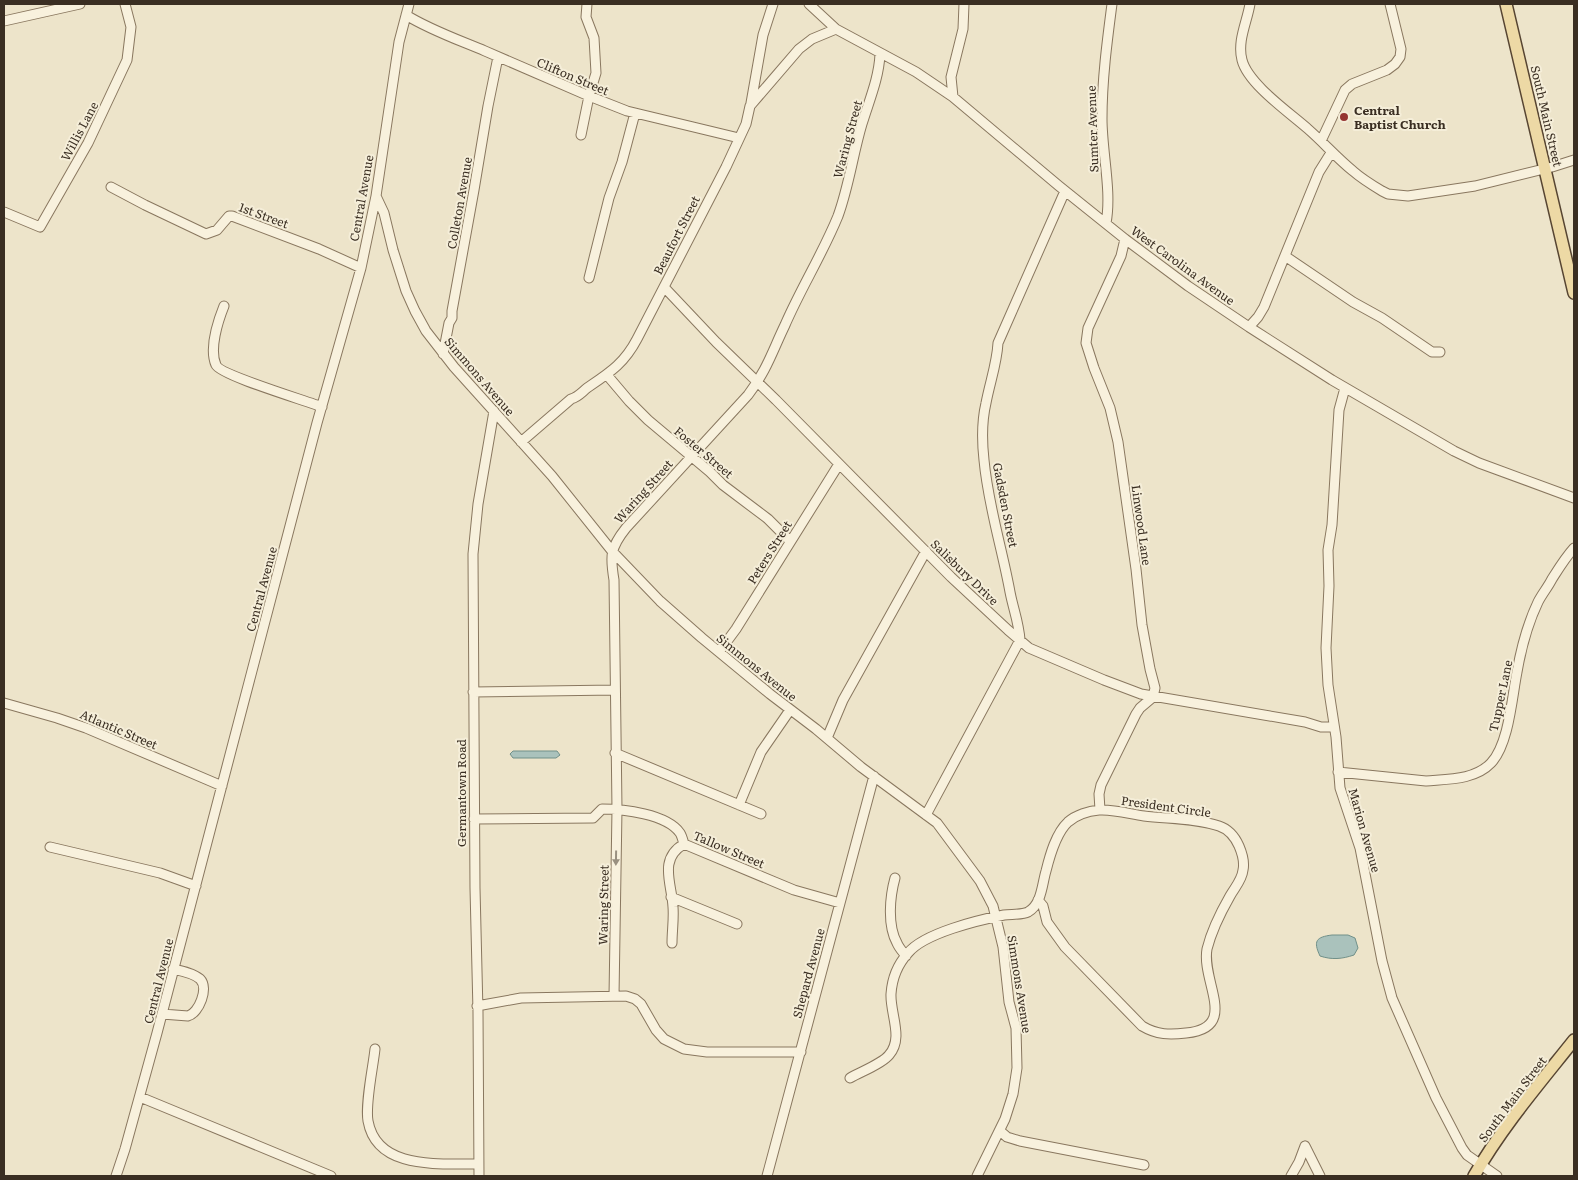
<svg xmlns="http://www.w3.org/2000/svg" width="1578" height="1180" viewBox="0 0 1578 1180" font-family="Literata,serif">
<rect width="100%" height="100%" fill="#ede4ca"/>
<path fill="#aac2bc" stroke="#719089" d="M513,751H557L560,755L556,758H513L510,754Z
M1332,935H1348L1355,938L1358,948L1354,955C1342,959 1332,960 1320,956C1313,941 1316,937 1332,935Z"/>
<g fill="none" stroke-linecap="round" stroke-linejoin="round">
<g stroke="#89775f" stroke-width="11">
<path id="minor" d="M809,4L836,29L916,72L953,97L1059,186L1125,239L1188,286L1249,327L1332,380L1454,451L1479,463L1574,498
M1250,4C1247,22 1237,41 1242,60C1248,84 1290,113 1308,129C1324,143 1337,158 1353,171C1362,179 1372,185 1382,191L1388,194L1408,196L1475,186L1552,167L1574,160
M406,15C430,30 459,40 485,51L589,96L627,111L739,138
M4,21L80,4
M953,97L951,77L963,29L964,4
M751,103L763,35L773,4
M581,135L589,96L596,73L594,38L586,17L587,4
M1321,141L1345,90L1352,84L1387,70L1395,64L1400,57L1401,49L1390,4
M111,187L145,205L206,234L217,230L229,216H232L319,249L361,268
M376,196L384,213L393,250L406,291L415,311L426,331L454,367L552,476L612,551L660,601L702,638L770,694L816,729L861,767L937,823L980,881L993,906L1003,947L1009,1002L1016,1028L1017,1068L1013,1094L1005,1119L977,1176
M4,212L40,227L88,143L127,60L131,27L125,4
M1106,223C1112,192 1102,152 1102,119C1102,80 1107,42 1112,4
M1285,256L1353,302L1382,318L1432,352H1440
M589,278L609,198L622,162L635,113
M664,287L716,342L776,400L951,577L1008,630L1029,648L1104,680L1141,694L1305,722L1321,727H1333
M224,306C218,321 209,349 216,365C220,375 307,401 322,407
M1249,327L1258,317L1264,307L1319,172L1329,156L1334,154
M443,354L449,323L452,318V311L474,190L488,106L498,57
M607,375L629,401L648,420L710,472L723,485L768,519L790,541
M1345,388L1339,410L1332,525L1328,550L1329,586L1326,648L1328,685L1336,737L1340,788L1360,848L1382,961L1392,998L1436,1098L1462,1148L1467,1155L1497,1176
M521,442L571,399C578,397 581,393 587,388C609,373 624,364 637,339L726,167L746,124L750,106L799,49L812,39L836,29
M719,652L736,629L839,464
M473,692L615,690
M4,703L57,718L86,728L222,786
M827,738L843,700L926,551
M615,753L761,814
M1338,772L1426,781C1448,779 1475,780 1491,763C1509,744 1512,697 1517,672C1521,649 1528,623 1538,602C1542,594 1548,587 1552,579C1559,568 1565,558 1574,548
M739,805L761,752L790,710
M1100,810L1099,794L1101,785L1136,714L1140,708L1153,697L1155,688L1150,669L1142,625L1136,569L1118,442L1110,408L1094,368L1086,343L1088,328L1121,256L1125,239
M926,815L1020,640C1019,623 1013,608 1010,592C1002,548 988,505 984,460C982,442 982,420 986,403C990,382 997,363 998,343L1065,191
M474,819L593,818L602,809C623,809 667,814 680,833C682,836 683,841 684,844L794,890L840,903
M50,847L160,873L196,886
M895,878C890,896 887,925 897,943C899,948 903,952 906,956
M671,897L737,924
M672,943C672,931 674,919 673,907C672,884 658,859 684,844
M614,996L617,809L614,580C610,556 610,548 626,528L748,395C767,370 772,352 785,325C801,288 823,253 838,216C849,186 853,154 862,124C869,101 879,78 880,54
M477,1006L521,998L626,996L635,999L641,1004L656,1030L664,1039L684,1049L707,1052H801
M162,1014L188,1016C199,1013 209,988 200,979C193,973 182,971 173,969
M375,1049C373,1068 365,1104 368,1121C377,1171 441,1163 478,1164
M850,1078C860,1072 882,1064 889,1055C904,1038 890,1014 891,994C892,979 898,964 908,953C924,933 979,920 1004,915C1011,914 1022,915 1028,912C1042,904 1042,884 1046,871C1050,855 1056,833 1068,822C1076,815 1089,811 1099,810C1114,809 1130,814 1144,816C1168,819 1195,818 1219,826C1228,829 1235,837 1239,846C1242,853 1245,861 1243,870C1242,880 1235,887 1230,896C1222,910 1211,933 1207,949C1201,982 1240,1028 1186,1033C1170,1035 1157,1035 1142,1026L1065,947L1047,922L1043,906L1038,900
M140,1097L331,1176
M1000,1131L1007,1137L1020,1141L1144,1165
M1305,1146L1320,1176
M116,1176L125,1149L157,1033L317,423L361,268L376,196L399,42L409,4
M479,1176L478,1012L475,888L473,554L478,504L494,411
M767,1176L874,776
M1291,1176L1299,1162L1305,1146"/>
</g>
<g stroke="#574532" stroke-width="14">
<path id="major" d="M1506,4L1574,293
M1474,1176C1502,1127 1539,1084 1574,1040"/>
</g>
<use href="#minor" stroke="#f8f1dd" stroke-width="9"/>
<use href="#major" stroke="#edd9a5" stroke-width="11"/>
</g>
<defs><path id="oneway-solid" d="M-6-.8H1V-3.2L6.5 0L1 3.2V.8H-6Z" transform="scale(1.25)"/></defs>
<use fill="#999080" href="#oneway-solid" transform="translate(616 858) rotate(91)"/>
<circle fill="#953532" stroke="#f5eed9" stroke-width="2" cx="1344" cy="117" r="5"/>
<g text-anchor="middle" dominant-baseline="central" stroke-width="4" stroke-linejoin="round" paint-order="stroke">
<g font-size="12" fill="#3a2e22" stroke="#f5eed9">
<text transform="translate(573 76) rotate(23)">Clifton Street</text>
<text transform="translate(1547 116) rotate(77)">South Main Street</text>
<text transform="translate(1092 129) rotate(-92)">Sumter Avenue</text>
<text transform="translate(79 131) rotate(-62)">Willis Lane</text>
<text transform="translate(847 139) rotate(-75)">Waring Street</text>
<text transform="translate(361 198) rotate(-80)">Central Avenue</text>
<text transform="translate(459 203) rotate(-80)">Colleton Avenue</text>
<text transform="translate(264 215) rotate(20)">1st Street</text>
<text transform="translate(676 235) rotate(-63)">Beaufort Street</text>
<text transform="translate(1183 265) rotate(36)">West Carolina Avenue</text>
<text transform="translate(480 376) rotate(49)">Simmons Avenue</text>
<text transform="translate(704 452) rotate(40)">Foster Street</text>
<text transform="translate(643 491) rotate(-48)">Waring Street</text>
<text transform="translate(1006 505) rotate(79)">Gadsden Street</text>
<text transform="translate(1142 525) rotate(82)">Linwood Lane</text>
<text transform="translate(769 552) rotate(-58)">Peters Street</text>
<text transform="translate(965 572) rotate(44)">Salisbury Drive</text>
<text transform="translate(261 589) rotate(-75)">Central Avenue</text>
<text transform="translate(757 667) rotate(39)">Simmons Avenue</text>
<text transform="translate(1500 696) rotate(-78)">Tupper Lane</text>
<text transform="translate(119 729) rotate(23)">Atlantic Street</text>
<text transform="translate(461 793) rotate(-90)">Germantown Road</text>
<text transform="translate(1166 806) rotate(8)">President Circle</text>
<text transform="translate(1365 830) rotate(74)">Marion Avenue</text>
<text transform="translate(729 849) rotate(23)">Tallow Street</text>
<text transform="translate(603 905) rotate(-89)">Waring Street</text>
<text transform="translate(808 973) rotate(-75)">Shepard Avenue</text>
<text transform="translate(158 981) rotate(-76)">Central Avenue</text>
<text transform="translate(1020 984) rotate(81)">Simmons Avenue</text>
<text transform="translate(1512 1099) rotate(-53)">South Main Street</text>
</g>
<g font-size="12" font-weight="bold" fill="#3a2e22" stroke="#f5eed9" text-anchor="start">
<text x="1354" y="110">Central<tspan x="1354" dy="14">Baptist Church</tspan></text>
</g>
</g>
<rect width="1578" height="1180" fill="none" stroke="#3a2e22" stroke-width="10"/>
</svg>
